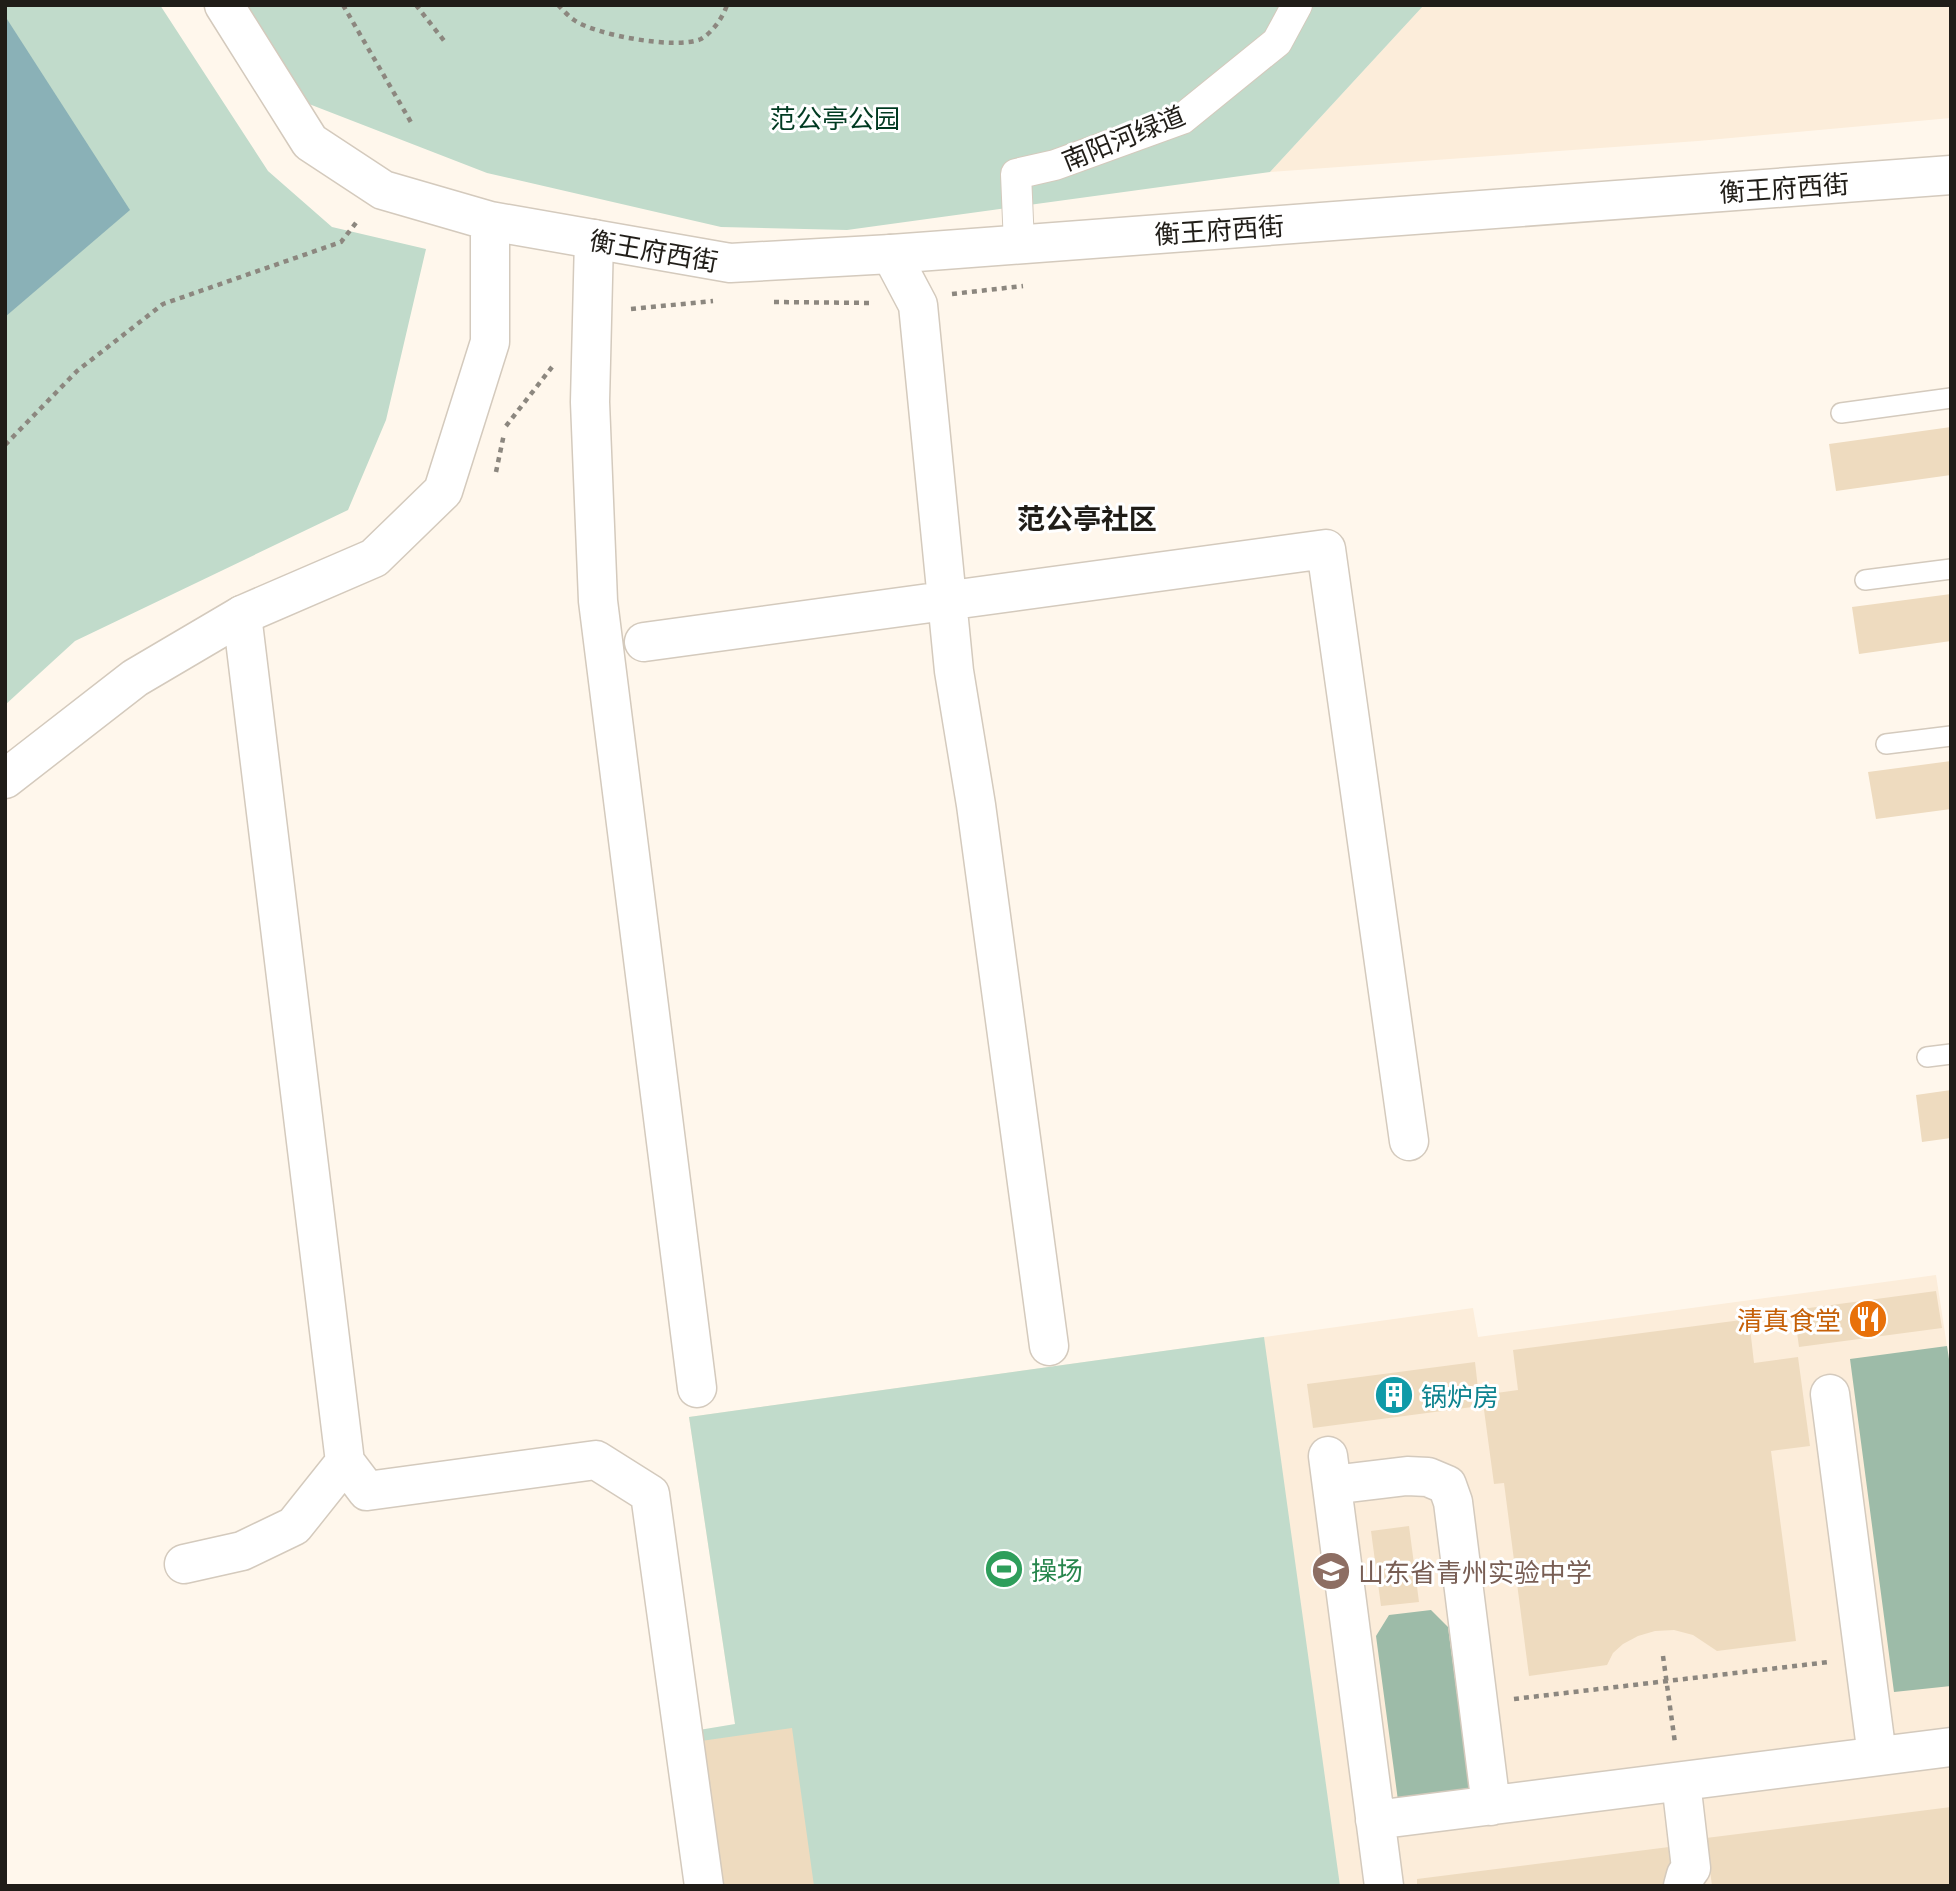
<svg xmlns="http://www.w3.org/2000/svg" width="1956" height="1891" viewBox="0 0 1956 1891" font-family="Commissioner,'Noto Sans SC',sans-serif">
<rect width="100%" height="100%" fill="#fff7ec"/>
<path fill="#fcedda" d="M1424,5H1951V118L1698,141L1270,172Z
M1936,1275L1951,1372V1886H721L735,1724L689,1417L1473,1308L1478,1337Z"/>
<path fill="#c1dbcb" d="M5,5H160L268,171L332,227L426,249L386,420L348,510L75,641L5,705Z
M247,5H1424L1270,172L847,230L721,227L487,173L309,104Z
M1264,1337L1340,1886H721L699,1730L735,1724L689,1417Z"/>
<path fill="#9dbba8" d="M1947,1346L1951,1372V1686L1894,1692L1850,1359Z
M1431,1610L1448,1627L1471,1799L1399,1808L1376,1636L1389,1615Z"/>
<path fill="#8ab1b7" d="M5,16L130,210L5,317Z"/>
<path fill="#eedbbf" d="M1951,427V475L1836,491L1829,444Z
M1951,594V641L1859,654L1852,607Z
M1951,761V809L1876,819L1868,772Z
M1951,1090V1138L1922,1142L1916,1095Z
M1936,1291L1942,1328L1799,1347L1794,1310Z
M1749,1319L1754,1363L1798,1357L1810,1446L1771,1451L1796,1641L1717,1651L1693,1635L1674,1630L1655,1631L1638,1636L1623,1644L1613,1653L1607,1665L1529,1676L1504,1483L1494,1484L1482,1395L1518,1390L1513,1350Z
M1475,1362L1480,1406L1313,1428L1307,1384Z
M1409,1526L1419,1602L1381,1606L1371,1531Z
M792,1728L814,1886H721L701,1741Z
M1951,1807V1886H1712L1706,1838Z
M1669,1847L1674,1886H1417V1879Z"/>
<g fill="none" stroke-linecap="round" stroke-linejoin="round">
<g stroke="#d4cabd" stroke-width="22">
<path id="service" d="M1841,413L1951,398
M1865,580L1951,569
M1886,744L1951,736
M1927,1057L1951,1054"/>
</g>
<g stroke="#d4cabd" stroke-width="32">
<path id="pedestrian" d="M1019,244L1016,174L1055,165L1182,119L1277,42L1297,5"/>
</g>
<g stroke="#d4cabd" stroke-width="41">
<path id="minor" d="M594,239L590,402L598,601L697,1388
M891,254L918,305L954,671L976,805L1049,1346
M644,642L1326,549L1409,1141
M1830,1394L1877,1756
M1328,1456L1384,1886
M345,1462L367,1491L596,1460L650,1494L704,1886
M1332,1485L1407,1476L1428,1477L1447,1485L1453,1502L1491,1806
M184,1564L242,1551L294,1526L345,1462L242,615
M1681,1782L1691,1868L1686,1875L1683,1886
M1375,1820L1951,1747"/>
</g>
<g stroke="#d4cabd" stroke-width="41">
<path id="tertiary" d="M224,5L310,142L383,190L490,221L730,263L891,254L1951,175
M5,779L135,678L242,615L374,558L443,491L490,342V221"/>
</g>
<path stroke="#8c877f" stroke-width="4.5" stroke-dasharray="5 5" stroke-linecap="butt" d="M343,5L412,124
M416,5L445,42
M558,5C563,10 568,16 574,20C595,35 677,50 701,39C713,32 723,17 727,5
M952,294L1023,286
M774,302L874,303
M631,309L713,301
M506,426L552,367
M5,445L77,371L163,304L341,242L359,219
M496,472L504,434
M1663,1656L1675,1743
M1514,1699L1829,1662"/>
<use href="#service" stroke="#fff" stroke-width="19"/>
<use href="#pedestrian" stroke="#fff" stroke-width="30"/>
<use href="#minor" stroke="#fff" stroke-width="38"/>
<use href="#tertiary" stroke="#fff" stroke-width="38"/>
</g>
<defs>
<g id="restaurant-disc" transform="scale(2.0125)"><circle r="9.5" fill="#e8710a" stroke="#fff"/><path d="M-5-6h1v4h1v-4h1v4h1v-4h1v5L-1.5 .5V6h-2V.5L-5-1ZM5-6V6H3V1.5H1.5Q1.5-4 5-6Z" fill="#fff"/></g>
<g id="building-disc" transform="scale(2.0125)"><circle r="9.5" fill="#0f9aa8" stroke="#fff"/><path d="M-4-6H4V6H1V3H-1V6H-4ZM-2.5-4.3h1.7v1.8h-1.7ZM.8-4.3h1.7v1.8H.8ZM-2.5-1h1.7V.8h-1.7ZM.8-1h1.7V.8H.8Z" fill="#fff"/></g>
<g id="stadium-disc" transform="scale(2.0125)"><circle r="9.5" fill="#2e9e5b" stroke="#fff"/><path d="M0-5a6.5 5 0 1 0 0 10a6.5 5 0 1 0 0-10ZM-3.5-1.8h7v3.6h-7Z" fill="#fff"/></g>
<g id="school-disc" transform="scale(2.0125)"><circle r="9.5" fill="#8d6e63" stroke="#fff"/><path d="M0-5L7-2L0 1L-7-2ZM-4 1L0 2.5L4 1V4Q0 6-4 4Z" fill="#fff"/></g>
</defs>
<g fill-rule="evenodd">
<use href="#restaurant-disc" x="1868" y="1319"/>
<use href="#building-disc" x="1394" y="1395"/>
<use href="#stadium-disc" x="1004" y="1569"/>
<use href="#school-disc" x="1331" y="1571"/>
</g>
<g text-anchor="middle" dominant-baseline="central" stroke-width="6" stroke-linejoin="round" paint-order="stroke">
<g font-size="26" fill="#003a21" stroke="#fff">
<text x="835" y="117">范公亭公园</text>
</g>
<g font-size="26" fill="#201d18" stroke="#fff">
<text transform="translate(1123 137) rotate(-22)">南阳河绿道</text>
<text transform="translate(1784 187) rotate(-4)">衡王府西街</text>
<text transform="translate(1219 229) rotate(-4)">衡王府西街</text>
<text transform="translate(654 250) rotate(10)">衡王府西街</text>
</g>
<g font-size="26" fill="#c56008" stroke="#fff" text-anchor="end">
<text x="1841" y="1319">清真食堂</text>
</g>
<g font-size="26" fill="#0d838f" stroke="#fff" text-anchor="start">
<text x="1421" y="1395">锅炉房</text>
</g>
<g font-size="26" fill="#27864d" stroke="#fff" text-anchor="start">
<text x="1031" y="1569">操场</text>
</g>
<g font-size="26" fill="#785e54" stroke="#fff" text-anchor="start">
<text x="1358" y="1571">山东省青州实验中学</text>
</g>
<g font-size="28" font-weight="bold" fill="#201d18" stroke="#fff">
<text x="1087" y="518">范公亭社区</text>
</g>
</g>
<rect width="1956" height="1891" fill="none" stroke="#201d18" stroke-width="14"/>
</svg>
